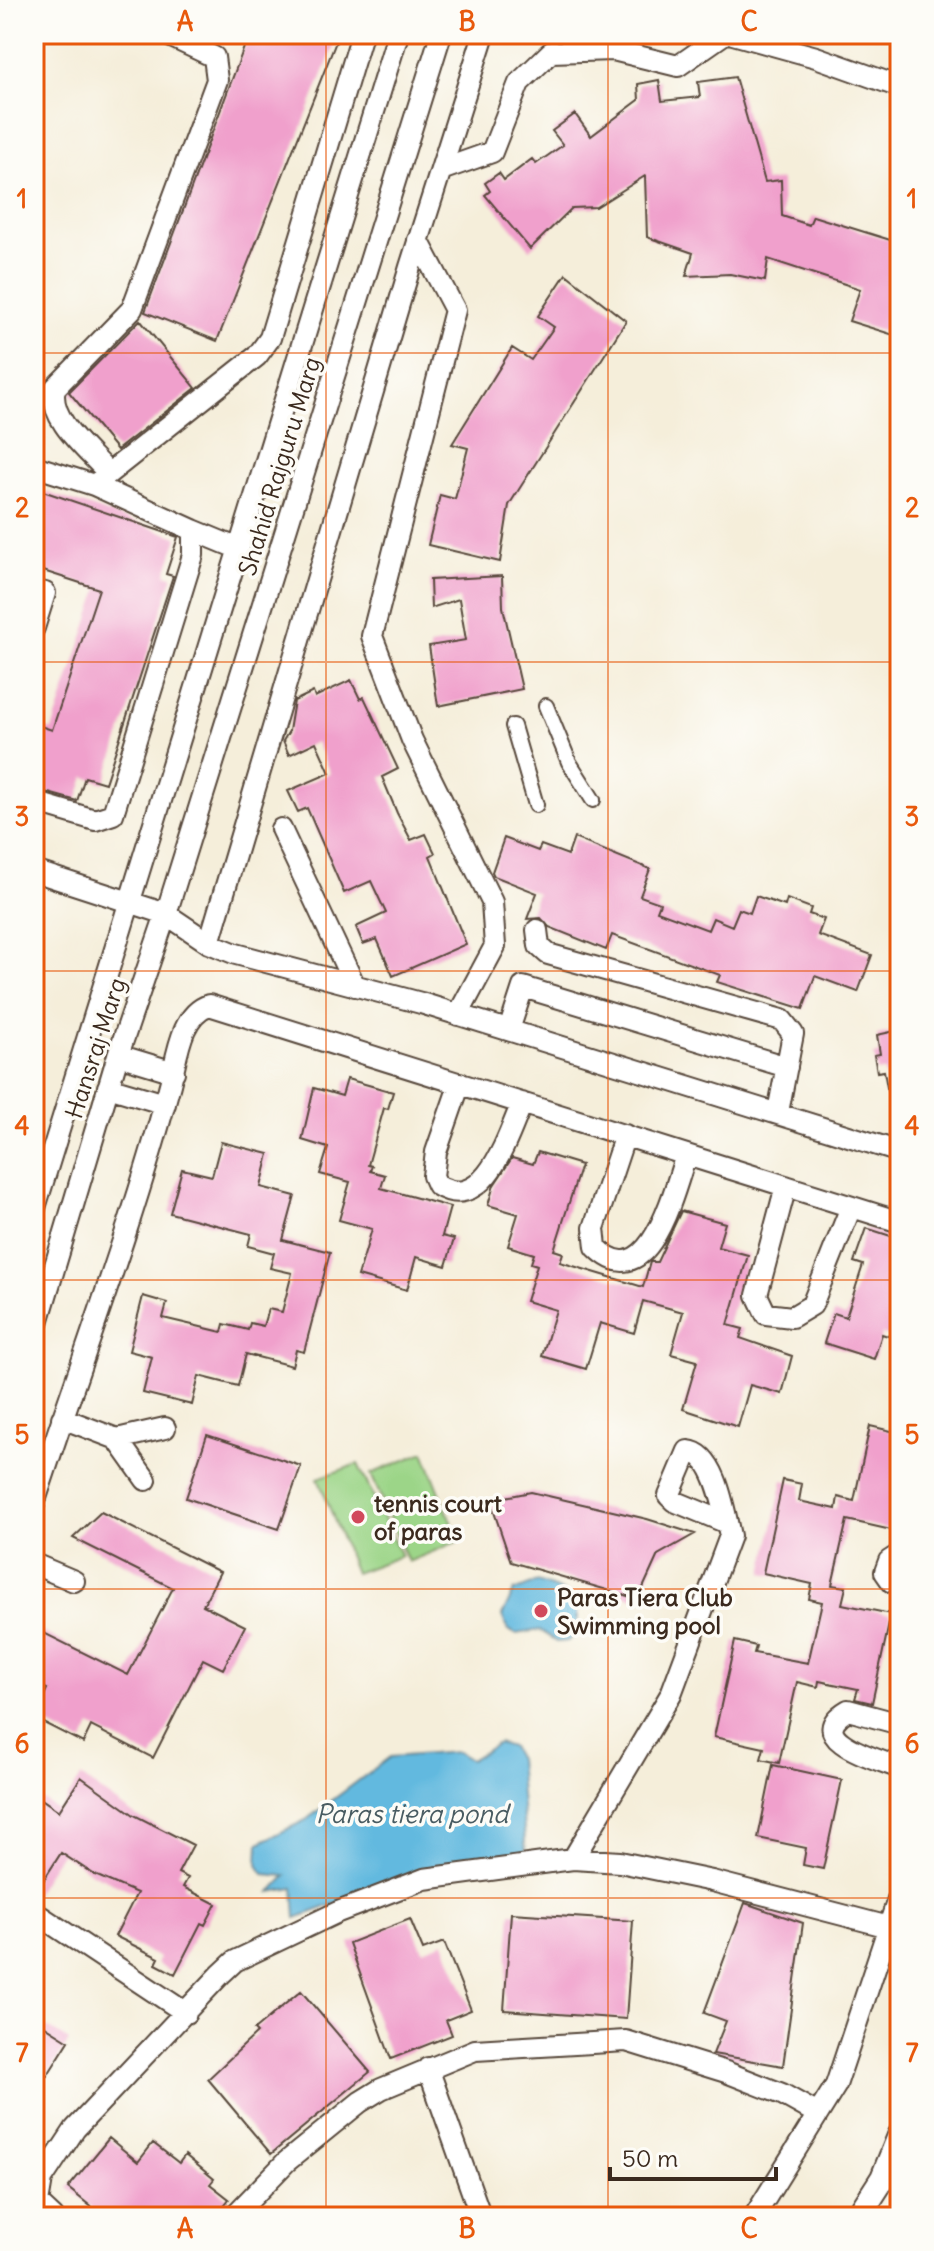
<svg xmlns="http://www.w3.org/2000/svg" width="934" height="2251" viewBox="0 0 934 2251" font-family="Delius,sans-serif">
<rect width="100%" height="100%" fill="#fdfcf7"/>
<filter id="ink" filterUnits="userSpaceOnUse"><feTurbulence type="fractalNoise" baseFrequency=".0125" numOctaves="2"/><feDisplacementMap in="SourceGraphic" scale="16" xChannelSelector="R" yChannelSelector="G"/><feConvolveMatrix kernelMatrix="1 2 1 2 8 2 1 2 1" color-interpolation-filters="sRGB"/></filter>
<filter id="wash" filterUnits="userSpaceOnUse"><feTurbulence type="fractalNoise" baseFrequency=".006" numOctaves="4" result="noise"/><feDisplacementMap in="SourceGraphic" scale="32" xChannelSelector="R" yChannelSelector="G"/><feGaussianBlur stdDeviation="1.8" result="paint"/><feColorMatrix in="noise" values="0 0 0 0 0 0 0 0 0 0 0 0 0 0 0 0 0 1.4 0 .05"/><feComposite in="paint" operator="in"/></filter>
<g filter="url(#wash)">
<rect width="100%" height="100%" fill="#f5eeda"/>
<path fill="#9cd588" stroke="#6c8053" stroke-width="2" d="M424,1452L459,1541L408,1562L371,1474Z
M358,1464L401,1556L355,1573L318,1478Z"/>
<path fill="#62b9df" stroke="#4e727e" stroke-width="2" d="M34,303L49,332L34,347Z
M537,1582C568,1593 580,1593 577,1630L568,1641L557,1642L540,1630L516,1634L508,1630L502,1616L514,1591Z
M498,1743L511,1747L518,1759L526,1853L465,1860L431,1869L296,1918L294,1888L271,1892L286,1876L264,1874L258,1865L259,1843L306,1820L390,1757L457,1752L470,1760Z"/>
<g id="blocks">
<path fill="#f0a0cc" d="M249,34H339L217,341L145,312Z
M735,77L765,182L781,180L782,216L809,225L813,216L900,243V337L849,321L860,289L768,259L765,281L730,274L686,276L693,253L647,237L645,176L596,207L572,208L530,249L485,195L490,191L485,183L499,173L504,180L532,159L536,164L563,145L552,131L575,114L591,136L639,100L638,84L659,80L662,101L700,97L698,82Z
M566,274L626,321L509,505L500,562L428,545L440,495L455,499L468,448L452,444L512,348L531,360L554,327L538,316Z
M140,320L196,388L117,450L69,392Z
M34,488L178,537L166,574L173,576L105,783L85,777L77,801L34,789V724L52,730L99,589L34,568Z
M502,576L503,607L522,689L438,706L429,646L466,640L459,599L431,608L430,580Z
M351,680L360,699L364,697L398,769L382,777L397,813L411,840L426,834L435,853L430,856L466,944L393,976L377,939L363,944L356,927L386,913L371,881L344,893L307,808L298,812L288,791L330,773L316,742L289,755L283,741L289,731L294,701L313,692L315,697Z
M504,838L538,851L541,845L568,855L574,838L650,869L640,896L660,903L657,911L708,930L713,918L732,926L739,909L750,913L756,896L785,906L787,899L811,908L809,914L824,919L818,935L872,955L858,992L815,976L803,1009L717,982L720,975L612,935L606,950L549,927L541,918L527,919L537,893L494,876L492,872Z
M900,1030V1109L891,1110L884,1071L877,1072L874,1055L880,1054L877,1035Z
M347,1079L393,1092L388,1109L384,1108L368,1165L372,1166L370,1171L385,1175L381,1188L450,1207L442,1236L454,1239L446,1266L416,1257L407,1290L358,1276L372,1229L339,1220L350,1182L320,1174L328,1148L302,1140L314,1088L342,1096Z
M221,1142L269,1154L261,1187L295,1196L283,1240L330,1252L304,1352L296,1350L292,1366L246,1354L238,1386L199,1376L192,1405L143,1393L152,1357L129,1351L143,1296L167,1303L163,1318L222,1332L224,1324L248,1330L250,1323L263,1326L268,1309L282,1312L292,1273L270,1268L274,1253L248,1246L251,1234L170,1213L182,1169L212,1176Z
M538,1152L581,1165L554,1250L563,1253L560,1262L643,1287L650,1262H657L681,1211L725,1223L718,1247L748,1255L728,1325L743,1329L740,1338L792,1356L782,1394L750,1385L738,1427L683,1409L697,1361L671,1354L683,1312L643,1301L634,1333L600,1323L586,1369L542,1356L556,1310L526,1301L537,1265L531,1263L534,1254L508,1246L518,1214L488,1205L494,1185L512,1158L533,1164Z
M866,1228L900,1239V1340L882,1334L874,1359L824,1343L834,1313L846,1317L863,1265L854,1262Z
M870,1426L900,1433V1532L847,1520L832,1585L846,1587L842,1604L891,1614L872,1703L855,1699L858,1689L819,1681L818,1687L797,1682L779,1763L761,1759L764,1748L714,1737L735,1641L756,1646L754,1653L808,1663L822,1602L809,1599L812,1584L763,1573L783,1480L802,1484L799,1501L836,1509L838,1497L854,1501Z
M207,1435L301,1466L279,1529L186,1498Z
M531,1492L647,1519L695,1534L658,1555L638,1599L511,1562L490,1500Z
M101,1512L220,1572L203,1605L245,1626L223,1669L203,1659L153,1758L91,1726L83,1743L34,1718L47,1689L34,1683V1628L128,1675L173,1588L73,1538Z
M773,1765L842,1780L823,1869L803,1865L806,1848L758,1838Z
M81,1777L134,1815L193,1845L178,1873L188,1878L183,1887L216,1904L205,1925L201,1923L175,1974L156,1964L159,1958L115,1936L137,1893L95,1875L61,1853L34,1895V1794L59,1811Z
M745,1903L803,1923L783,2066L713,2054L726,2021L704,2013Z
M511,1913L633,1921L626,2019L504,2010Z
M410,1919L423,1950L444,1942L471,2010L446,2020L452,2035L391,2059L349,1943Z
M301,1991L370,2072L271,2154L208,2079L257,2033L254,2030Z
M34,2019L69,2041L47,2076L34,2068Z
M109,2138L138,2162L153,2143L179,2163L185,2155L214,2179L210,2184L229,2199L215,2217H104L68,2188Z"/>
</g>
</g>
<g filter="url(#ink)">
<use href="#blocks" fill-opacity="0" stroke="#57473a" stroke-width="2"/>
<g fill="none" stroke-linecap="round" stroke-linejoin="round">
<g stroke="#57473a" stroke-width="18">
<path id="pedestrian" d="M546,706L569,762L593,800
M513,726L536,805"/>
</g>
<g stroke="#57473a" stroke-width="24">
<path id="minor" d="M733,34L816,57L900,87
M441,170L492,152L519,83L551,52L613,50L678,66L724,34
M418,240L455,310L372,636L412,740L492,902L495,946L458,1015
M34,466L94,485L193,530V555L113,814L95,820L34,802
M108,473C89,451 47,419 55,388L132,309L217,80L214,57L165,34
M94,485L257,356L270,338L362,34
M193,530L239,549
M34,590L45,593L34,628
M281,829L355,986
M34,871L166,914L209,943L236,954L421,1003L900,1152
M537,930L539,946L548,954L782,1020L793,1034L778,1112
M209,943L410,267L484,34
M509,1030L523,987L787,1067
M118,1055L174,1072
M460,1083L436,1152L433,1176L437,1185C485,1215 508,1135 522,1103
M108,1087L165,1104
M625,1135L594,1228L596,1247C649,1300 675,1187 686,1155
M786,1186L757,1295L766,1314L792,1317L812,1305L851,1207
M34,1211L398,34
M34,1336L118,1055L166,914L441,34
M62,1418L117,1439L146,1480
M117,1439L165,1428
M34,1504C79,1366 131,1229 169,1088C177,1061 179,1015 209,1005L900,1222
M900,1554L889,1561L885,1572L892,1582L900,1585
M34,1564L74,1581
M900,1724L848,1710C799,1739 880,1760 900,1768
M573,1859L671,1694L730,1536C725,1514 716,1453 688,1451L669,1496L674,1501L727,1523
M34,1912L186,2013
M428,2068L481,2217
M53,2217L38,2203L42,2179L75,2129L221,1974L235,1961L338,1912L424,1879L573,1859L620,1862L712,1881L889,1927
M233,2217L286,2162L360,2102L381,2089L475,2050L626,2041L726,2072L782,2094L816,2113
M754,2217L836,2085L900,1893"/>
</g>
<g stroke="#57473a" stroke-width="28">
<path id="tertiary" d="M858,2217L883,2178L900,2136"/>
</g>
<use href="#pedestrian" stroke="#fff" stroke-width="14"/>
<use href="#minor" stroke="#fff" stroke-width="20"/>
<use href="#tertiary" stroke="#fff" stroke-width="24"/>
</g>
</g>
<path fill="none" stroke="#e8590c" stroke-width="2" stroke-opacity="0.55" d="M326,34V2217M608,34V2217M34,353H900M34,662H900M34,971H900M34,1280H900M34,1589H900M34,1898H900"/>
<g fill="#d1495b" stroke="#fdfcf7" stroke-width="3">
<circle cx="358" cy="1517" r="8"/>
<circle cx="541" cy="1611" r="8"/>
</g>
<g text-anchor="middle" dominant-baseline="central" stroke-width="7" stroke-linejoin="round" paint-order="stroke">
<g font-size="24" fill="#3b2a1e" stroke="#fdfcf7">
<text transform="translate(279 466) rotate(-73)">Shahid Rajguru Marg</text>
<text transform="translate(95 1048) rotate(-72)">Hansraj Marg</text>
</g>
<g font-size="24" font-weight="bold" fill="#3b2a1e" stroke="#fdfcf7" text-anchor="start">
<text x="374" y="1503">tennis court<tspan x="374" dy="28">of paras</tspan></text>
<text x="557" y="1597">Paras Tiera Club<tspan x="557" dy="28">Swimming pool</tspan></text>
</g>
<g font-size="26" font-style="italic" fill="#495c62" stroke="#fdfcf7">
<text x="412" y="1813">Paras tiera pond</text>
</g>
</g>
<rect width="934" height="2251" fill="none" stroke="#fdfcf7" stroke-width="88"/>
<path d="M610 2167v12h166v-12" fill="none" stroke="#3b2a1e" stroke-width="4"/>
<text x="622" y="2167" font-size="24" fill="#3b2a1e" stroke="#fdfcf7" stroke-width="6" paint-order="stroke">50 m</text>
<rect x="44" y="44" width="846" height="2163" fill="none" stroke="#e8590c" stroke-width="3"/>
<g font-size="26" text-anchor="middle" font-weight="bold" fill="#e8590c">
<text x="185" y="31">A</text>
<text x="467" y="31">B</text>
<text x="749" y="31">C</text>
<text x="22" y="208">1</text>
<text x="912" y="208">1</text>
<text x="22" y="517">2</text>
<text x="912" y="517">2</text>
<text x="22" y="826">3</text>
<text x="912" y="826">3</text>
<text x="22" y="1135">4</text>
<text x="912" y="1135">4</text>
<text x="22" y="1444">5</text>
<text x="912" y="1444">5</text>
<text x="22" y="1753">6</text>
<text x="912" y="1753">6</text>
<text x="22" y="2062">7</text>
<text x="912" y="2062">7</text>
<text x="185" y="2238">A</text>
<text x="467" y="2238">B</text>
<text x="749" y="2238">C</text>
</g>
</svg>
